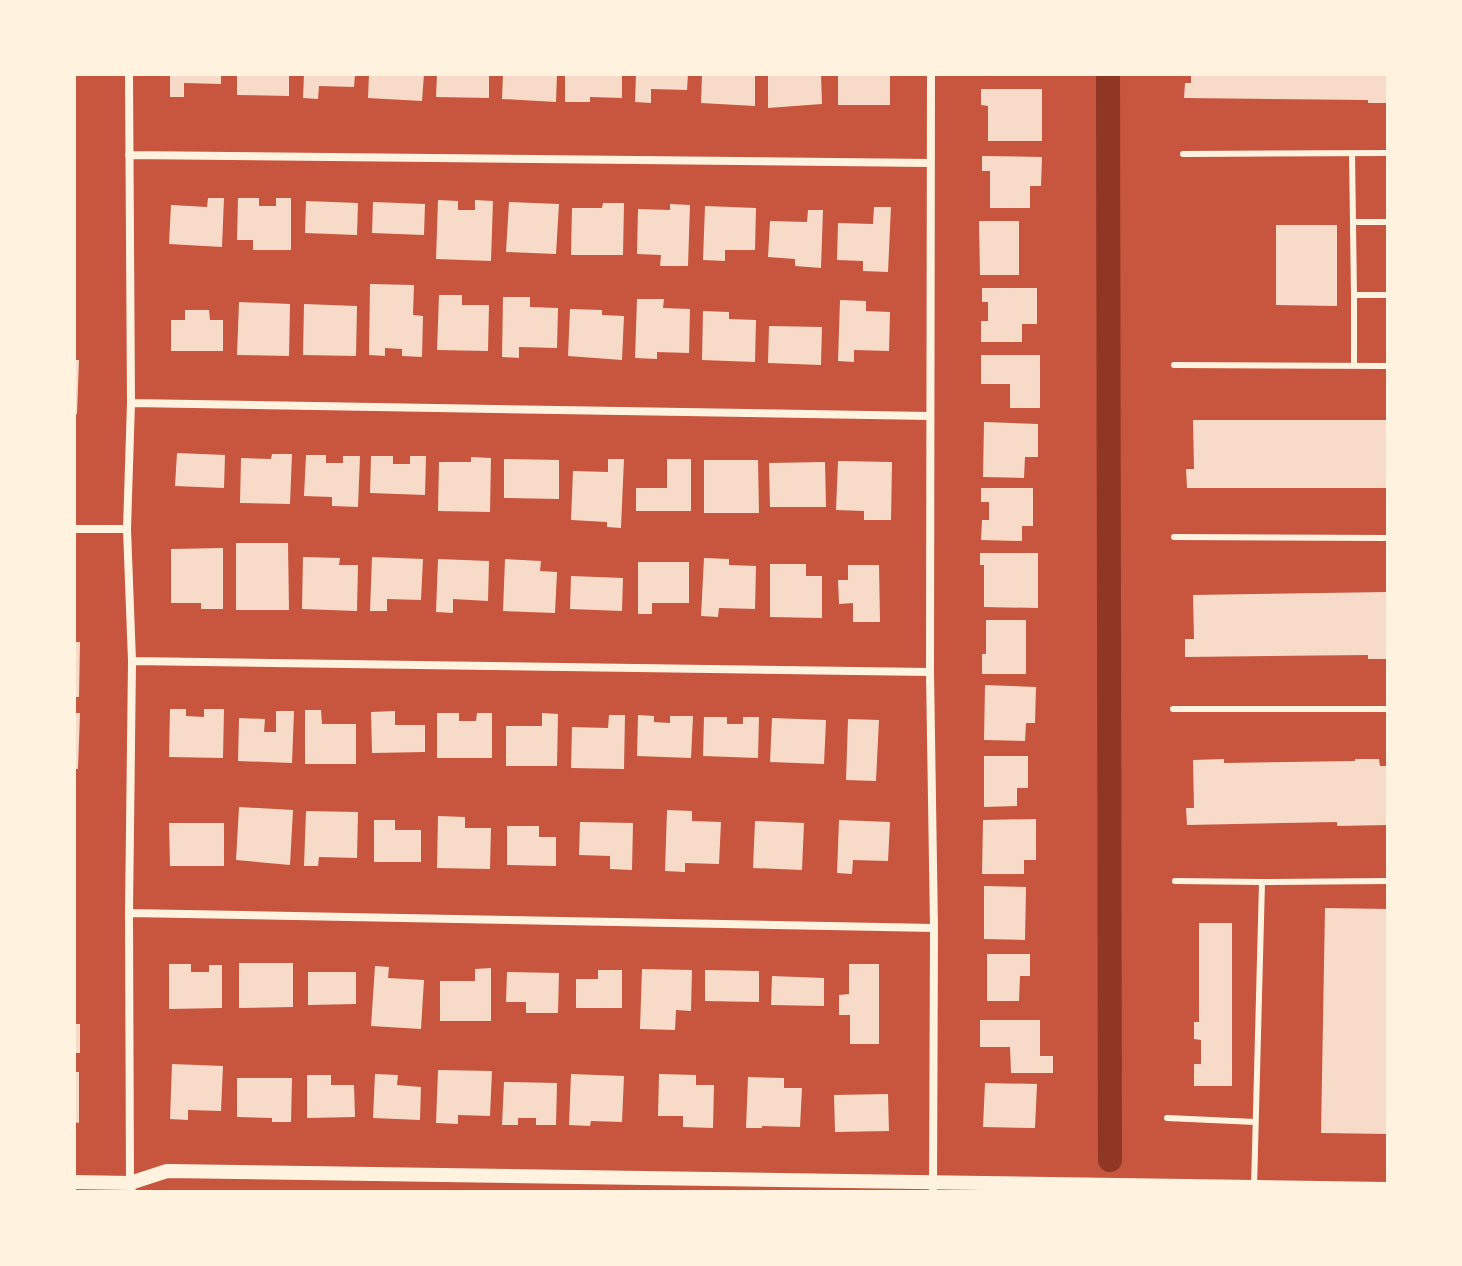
<svg xmlns="http://www.w3.org/2000/svg" width="1462" height="1266" viewBox="0 0 1462 1266" font-family="'DejaVu Sans',sans-serif">
<rect width="100%" height="100%" fill="#c8553d"/>
<g fill="none" stroke-linecap="round" stroke-linejoin="round">
<path stroke="#8f3625" stroke-width="24" d="M1108,74L1110,1160"/>
</g>
<path fill="#f7dbc8" d="M170,74H221V84L184,83V97H170Z
M237,74H289V96L237,95Z
M304,74H355L354,87L319,86L318,99L303,98Z
M369,74H424L422,101L368,98Z
M437,74H489V98L436,97Z
M503,74H557L556,102L502,99Z
M565,74H622V98L590,97V102H565Z
M636,74H688L687,90L651,89V103L635,102Z
M702,74H755V106L701,103Z
M768,74H821L822,104L768,108Z
M838,74H890V105H838Z
M1191,74H1388V103H1368V100L1184,98L1185,83H1191Z
M981,89H1042V141H988V106L981,105Z
M982,156L1042,157L1041,186H1030V208H990V171H982Z
M208,198H224L222,247L169,244L171,205L207,207Z
M238,198H259V206H276V198H291V250H253V240H237Z
M438,200L458,201V210H475V200L493,201L491,261L436,259Z
M306,201L358,203L357,235L305,233Z
M373,202L425,204L424,235L372,233Z
M509,202L559,204L556,254L506,252Z
M603,203H624L623,255H571L572,208H602Z
M670,204L690,205L688,266H660L661,255L637,254L638,209L670,210Z
M705,206L756,208L755,250H725V261L703,260Z
M874,207H891L888,272L863,271V261L837,260L838,223L873,224Z
M808,210H823L821,268L795,266V259L768,257L770,221L807,222Z
M979,221H1019V275H980Z
M1276,225H1337V306L1276,305Z
M370,284L414,285L413,315L423,316L422,357L402,356V349L385,348V356L369,355Z
M982,288H1037V324H1022V342H981V321H988V302H982Z
M439,295H462V305H489L488,351L437,350Z
M503,297H530V307L558,308L557,348L519,347V358L502,357Z
M637,299H664L663,308L690,309L689,353L657,352V359L635,358Z
M840,300L866,301V311L890,312L889,351L854,350V362L838,361Z
M239,302L290,304L289,356L237,355Z
M304,304L357,306L356,356L303,355Z
M570,309L602,310V315L624,316L622,360L568,356Z
M185,310H209L210,320H223V351H171V320H185Z
M703,311L729,312V319L756,320L755,362L702,360Z
M769,326L822,327L821,365L768,363Z
M981,355H1040V408H1010V384H981Z
M74,360H79L77,414H74Z
M1193,420H1388V488H1187L1186,469H1194Z
M984,422L1038,424V457H1025L1024,478L983,477Z
M177,453L225,455L224,488L175,486Z
M272,454H292L290,504L240,503L241,458L271,459Z
M306,455H326V463H343V456H360L358,507L332,506V497L304,496Z
M371,456H393V464H410V456H426L425,495L370,493Z
M471,457L491,458L490,512L438,511L439,462H471Z
M504,459L559,460V499L504,498Z
M608,459H624L621,528L607,527V522L571,520L573,471L608,472Z
M667,459H691V511H636V488H667Z
M704,460H758L759,513H704Z
M838,461L892,462L891,520H864V511L836,510Z
M825,462L826,507H770L769,463Z
M981,488H1033V526H1022V541L981,540L982,520H989V502H981Z
M236,543H288L289,610H236Z
M223,548V609H201V603H171V549Z
M980,553H1038V608L984,607V565H980Z
M303,557L340,558L339,565H358L357,611L302,609Z
M372,557L423,559L421,600L387,599V611H370Z
M704,558L729,559V565L756,566L755,609L719,608L718,617L701,616Z
M438,559L489,561L488,601L453,599V613L436,612Z
M505,559L541,561L540,571L557,572L555,613L503,611Z
M638,562H689V603H652V614H638Z
M770,564H806V576H822V618L770,617Z
M848,565H879L880,622H853V603L839,604L838,580H848Z
M571,576L623,578L622,611L570,609Z
M1388,592V659H1368V655L1185,657V639H1194L1193,595Z
M986,620H1026V674H982V654H986Z
M74,642H80L79,697H74Z
M985,685L1036,687L1035,723H1026L1025,741L984,740Z
M170,709H186V716L204,717V709H224L223,758L169,757Z
M305,710H321L322,724H356V764H305Z
M276,711H294L292,763L238,761L239,718L265,719L264,732H276Z
M395,711V725H425V752L372,753L371,712Z
M74,713H80L78,769H74Z
M437,713H459V721H476L477,713H492V758H437Z
M542,713L558,714L557,766H506V726H542Z
M609,715H625L624,769L571,768L572,727L608,728Z
M638,715L654,716V722L670,723V716H693L691,758L637,756Z
M704,717H727V724H743V717H759L758,758L703,756Z
M772,718L826,720L824,764L770,762Z
M848,719L879,720L876,781L846,780Z
M984,756H1028V788H1017V806L984,807Z
M1224,759V763L1355,761V759H1379L1380,766H1388V825L1337,826V822L1187,825L1186,808H1194L1193,760Z
M239,807L293,810L290,865L236,860Z
M667,810L692,811V821L721,822L719,864L685,863V872L665,871Z
M306,811L358,812L357,858L319,857L318,866H304Z
M438,816L465,817V828H491L490,869L437,868Z
M1036,819V860H1024V874H982L983,820Z
M374,820H395V830H421V862H374Z
M839,820L890,822L888,861L853,860L852,874L837,873Z
M755,821L804,823L802,870L753,868Z
M580,822L633,823L632,870L610,869V856L579,855Z
M169,823H224V866H170Z
M507,826H539V837H556V866L507,865Z
M984,886L1026,887L1025,940L984,939Z
M1325,908L1388,909V1134L1321,1133Z
M1199,923H1232V1086H1194V1064H1201V1040L1194,1039V1022H1199Z
M987,954H1030V976H1020L1019,1001H987Z
M239,963H293V1007L239,1008Z
M169,964H191V972H209V965H222V1008L169,1009Z
M849,964H879V1044H850V1015H839V995L849,994Z
M375,966L389,967L388,978L424,980L421,1029L371,1026Z
M491,968V1021H440V981H475V969Z
M642,969L692,970L691,1011L676,1010L675,1030L640,1029Z
M598,970H622V1008H576V979H598Z
M705,970L759,971V1002L705,1001Z
M308,972H356V1004L308,1005Z
M507,972L559,973L558,1013H526V1002H506Z
M772,976L824,978V1006L771,1005Z
M980,1020H1040V1056H1053V1073H1011L1010,1047H980Z
M74,1024H80V1053H74Z
M172,1064L223,1066L221,1111L188,1110V1120L170,1119Z
M438,1070L492,1071L490,1116L458,1115V1124L436,1123Z
M74,1072H79V1123L74,1122Z
M375,1074L398,1075L397,1085L421,1087L420,1120L373,1118Z
M571,1074L624,1076L622,1122L591,1121L590,1126L569,1125Z
M659,1074L696,1075V1085H714L713,1128L683,1127V1116H658Z
M307,1075H331V1085H354L355,1117L307,1118Z
M748,1077L784,1078V1088H802L800,1127L762,1126V1128H746Z
M237,1078H292L291,1122H272V1118L237,1117Z
M504,1082L557,1083L556,1125H536V1118H518V1125H502Z
M985,1083L1037,1084L1035,1128L983,1127Z
M888,1094L889,1131L835,1132L834,1095Z"/>
<g fill="none" stroke-linecap="round" stroke-linejoin="round">
<path stroke="#fff3e0" stroke-width="6" d="M1352,153L1354,295
M1183,154L1388,153
M1353,222H1388
M1174,365L1388,366
M1354,366V295H1388
M1174,537L1388,538
M1173,709H1388
M1175,881L1262,882
M1167,1118L1255,1122
M1254,1188L1262,882L1388,881"/>
<path stroke="#fff3e0" stroke-width="8" d="M129,74L131,403L127,529L132,661L129,913L130,1183L132,1192
M931,74L930,672L934,928L933,1192
M129,155L930,163
M131,403L930,416
M74,529H127
M132,661L930,672
M129,913L934,928"/>
<path stroke="#fff3e0" stroke-width="14" d="M74,1182L130,1183L167,1171L1388,1189"/>
</g>
<rect width="1462" height="1266" fill="none" stroke="#fff3e0" stroke-width="152"/>
</svg>
